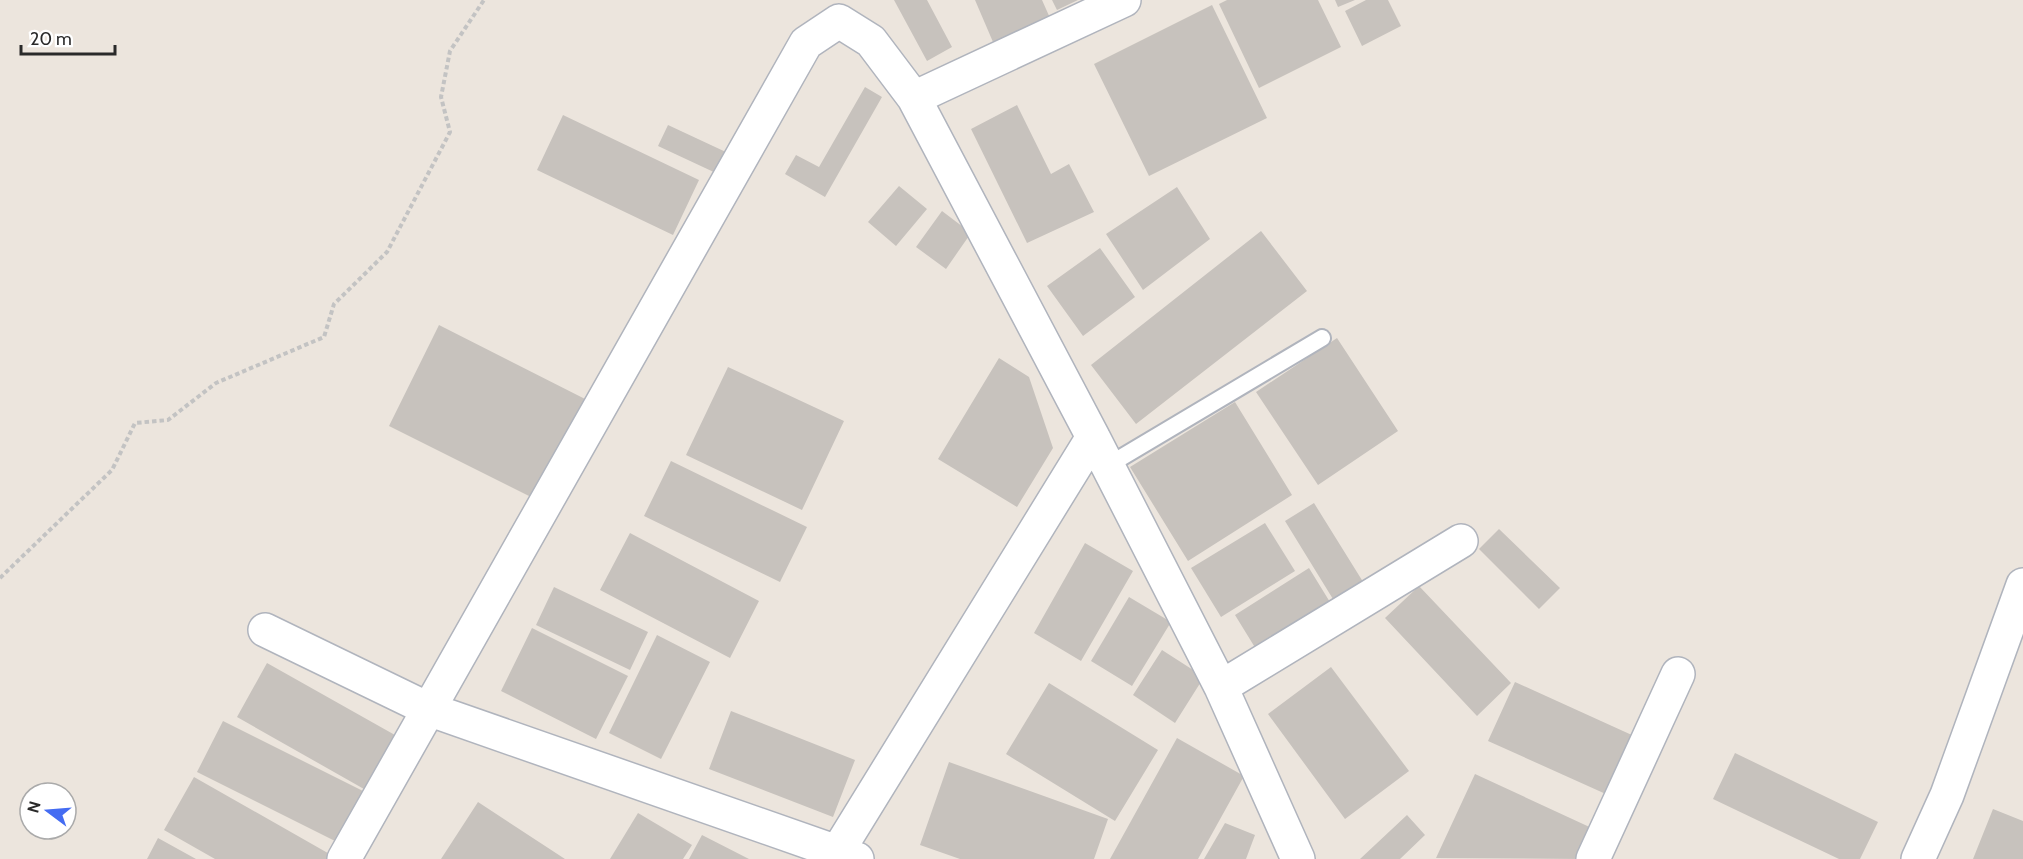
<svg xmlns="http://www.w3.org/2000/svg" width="2023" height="859" viewBox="0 0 2023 859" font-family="Cabin,sans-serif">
<rect width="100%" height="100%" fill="#ece5dd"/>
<path fill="#c7c2bd" d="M894,0H927L952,47L927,61Z
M975,0H1042L1050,18L993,42Z
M1052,0H1078L1057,10Z
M1227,0H1318L1341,47L1259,88L1219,4Z
M1335,0H1355L1338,7Z
M1366,0H1388L1401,26L1362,46L1345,11Z
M1212,5L1267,118L1149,176L1094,64Z
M865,87L882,97L825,197L785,174L796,155L819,167Z
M1017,105L1051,174L1069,164L1094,212L1027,243L971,129Z
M563,115L699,180L673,235L537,170Z
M668,125L728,153L718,174L658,146Z
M899,186L927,209L896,246L868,222Z
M1177,187L1210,239L1143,290L1106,234Z
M942,211L971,233L946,269L916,247Z
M1261,231L1307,291L1136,424L1091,365Z
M1100,248L1135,297L1083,336L1047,286Z
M439,325L589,401L539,501L389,426Z
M1337,338L1398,431L1318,485L1256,392Z
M999,358L1029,377L1053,448L1017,507L938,459Z
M728,367L844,421L802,510L686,455Z
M1235,402L1292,495L1188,561L1130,467Z
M671,461L807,527L780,582L644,516Z
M1314,503L1365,585L1336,604L1285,521Z
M1265,523L1295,571L1221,617L1191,568Z
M1499,529L1560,588L1539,609L1479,549Z
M630,533L759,601L730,658L600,590Z
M1085,543L1133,571L1081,661L1034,633Z
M1309,568L1333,607L1259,654L1235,615Z
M1419,586L1511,683L1477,716L1385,618Z
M554,587L648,632L630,670L536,625Z
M1129,597L1171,622L1132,686L1091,661Z
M532,628L628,676L596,739L501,691Z
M657,635L710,662L661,759L609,733Z
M1162,650L1204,677L1175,723L1133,695Z
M267,663L402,739L371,793L237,717Z
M1331,667L1409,771L1345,819L1268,714Z
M1515,682L1634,736L1608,795L1488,741Z
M1049,683L1158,750L1115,821L1006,754Z
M731,711L855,760L833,817L709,769Z
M223,721L367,793L341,844L197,772Z
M1177,738L1244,776L1198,859H1110Z
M1735,753L1878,822L1860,859H1839L1713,799Z
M949,762L1108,819L1094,859H960L920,845Z
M1475,774L1596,830L1583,859L1436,858Z
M194,777L333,856L332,859H215L164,830Z
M478,802L565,859H441Z
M1993,809L2023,821V859H1973Z
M638,813L692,845L683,859H610Z
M1407,815L1425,835L1400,859H1360Z
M1225,823L1255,835L1246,859H1204Z
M702,835L749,859H689Z
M158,838L196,859H147Z"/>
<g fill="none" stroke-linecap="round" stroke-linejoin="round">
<g stroke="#b0b4bd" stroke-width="20">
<path id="lane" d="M1107,466L1322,338"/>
</g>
<g stroke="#b0b4bd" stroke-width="36">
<path id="street" d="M914,98L1124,0
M265,630L428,709L857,859
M1221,687L1461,541
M344,859L806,43L839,21L871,41L914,98L1093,437L1221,687L1298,859
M833,859L1093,437
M1593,859L1678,674
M1918,859L1947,795L2023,585"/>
</g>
<path stroke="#c3c3c3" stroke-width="4" stroke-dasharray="4.5 3" stroke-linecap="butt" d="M0,578L112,470L135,423L168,420L216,383L324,337L334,304L387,252L450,132L441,97L450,51L484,0"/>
<use href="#lane" stroke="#fff" stroke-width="16"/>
<use href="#street" stroke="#fff" stroke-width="33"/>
</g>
<g transform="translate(48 811) rotate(286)"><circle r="28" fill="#ffffff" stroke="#aaaaaa" stroke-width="1.5"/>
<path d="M0-4.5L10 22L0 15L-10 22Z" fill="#446cf2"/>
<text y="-9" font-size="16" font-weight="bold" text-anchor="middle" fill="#2a2a2a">N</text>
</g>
<path d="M21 45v9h94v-9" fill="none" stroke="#2a2a2a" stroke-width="3"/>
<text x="30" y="45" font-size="18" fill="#2a2a2a" stroke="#ffffff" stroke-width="4.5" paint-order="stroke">20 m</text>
</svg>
